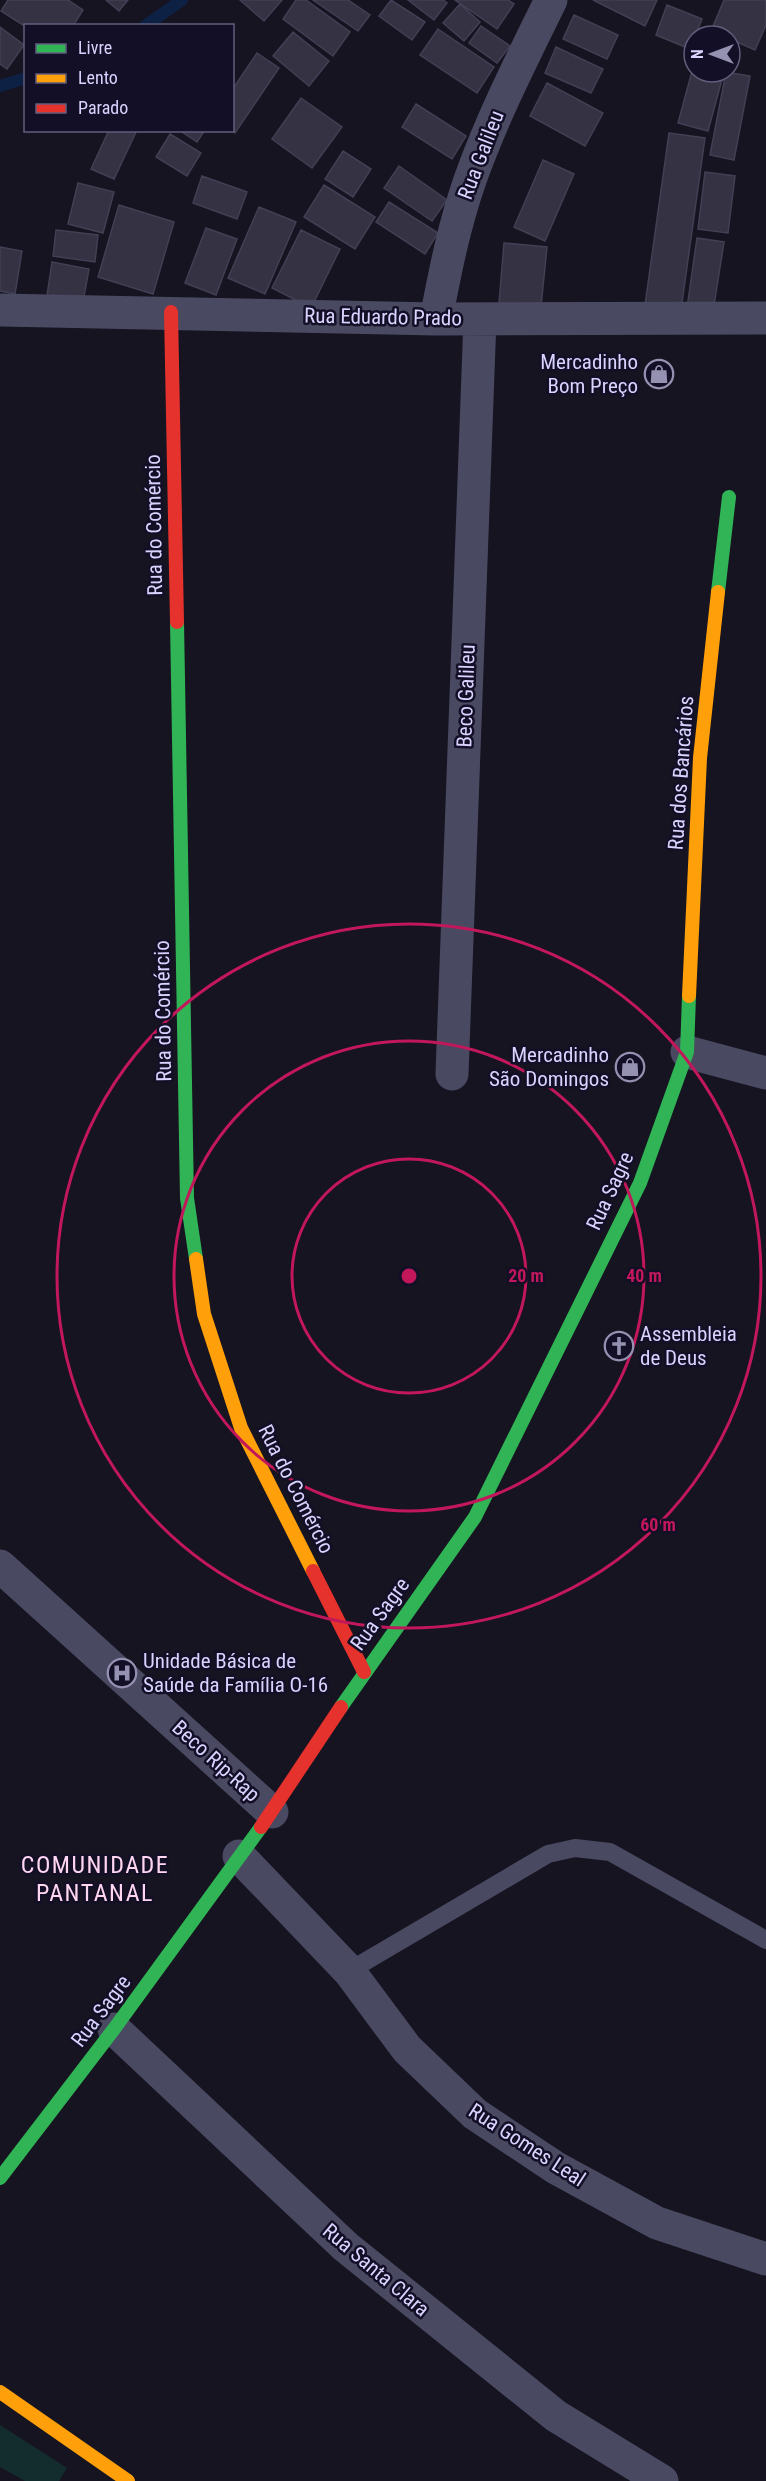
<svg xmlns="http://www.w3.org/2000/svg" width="766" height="2481" viewBox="0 0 766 2481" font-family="'Roboto Condensed',sans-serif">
<rect width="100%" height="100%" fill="#161421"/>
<path fill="#132c2d" d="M0,2425L67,2468L59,2481H25L0,2467Z"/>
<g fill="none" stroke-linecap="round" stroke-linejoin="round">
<path stroke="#0d2144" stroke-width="12" d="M145,26L182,0
M0,86L26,78"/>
</g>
<path fill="#343243" stroke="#433f54" stroke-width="1.5" d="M8,0H68L83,10L73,26L26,27L1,11Z
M106,0H128L119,11Z
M240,0H282L264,21Z
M296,0H306L350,32L333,56L283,19Z
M313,0H348L370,15L358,31Z
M391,0L425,22L412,40L379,16Z
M408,0H443L447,3L434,20Z
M455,0H508L514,4L497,29Z
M593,0H657L645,26Z
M724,0H766V25L755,50L730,39V36L711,31Z
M460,4L480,22L464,41L443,23Z
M667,5L702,19L690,49L656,35Z
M574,15L618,35L607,59L563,39Z
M481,26L510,46L497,63L469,43Z
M0,27L24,45L7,69L0,64Z
M438,29L494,67L477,93L420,55Z
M293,32L329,61L309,86L273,56Z
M556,47L603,69L591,93L545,73Z
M257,53L279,68L235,133L231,130L232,90Z
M694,64V72H724L708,131L678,123Z
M726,72L750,76L734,160L710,155Z
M547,83L603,113L585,146L530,116Z
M301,98L342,127L312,168L272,139Z
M416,104L466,136L452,159L402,127Z
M109,130H137L114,179L91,169Z
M179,130H205L197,142Z
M669,133L705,138L681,310L645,305Z
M170,134L201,153L187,176L156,157Z
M343,151L371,169L353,197L325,179Z
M543,160L574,174L545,241L514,227Z
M399,166L447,200L432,221L384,188Z
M705,172L735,176L728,233L698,229Z
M202,176L247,192L237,219L193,203Z
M78,183L114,192L103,233L68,224Z
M324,185L375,217L355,249L304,217Z
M389,202L438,233L425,254L376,222Z
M119,205L174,222L153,294L98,277Z
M259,207L296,222L265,294L228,278Z
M206,228L237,239L216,295L185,283Z
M56,230L98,235L95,262L53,256Z
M301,230L340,249L311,308L272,288Z
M697,238L724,242L713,312L687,308Z
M504,243L547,247L541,307L499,303Z
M0,247L22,251L15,294L0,291Z
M52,262L89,269L83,302L47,296Z"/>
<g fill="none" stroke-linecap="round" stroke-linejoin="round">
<path stroke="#4a4962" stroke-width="18" d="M349,1971L548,1854L575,1848L610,1852L766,1940"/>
<path stroke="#4a4962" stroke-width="33" d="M0,310L436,319L766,318
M436,319C445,272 454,226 470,180C492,118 522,59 551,0
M687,1052L766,1073
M452,1074L480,319
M0,1566L272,1812
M239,1856L349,1971L407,2049L475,2114L556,2168L657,2223L766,2259
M114,2029L346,2247L556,2416L662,2481"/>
<path stroke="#30b455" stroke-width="14" d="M718,592L729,497
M177,622L187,1198L196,1259
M341,1707L475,1517L640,1183L687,1052L689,996
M0,2178L114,2029L261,1827"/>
<path stroke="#ff9f0a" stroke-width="14" d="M689,996L700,758L718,592
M196,1259L204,1314L241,1428L313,1571
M0,2392L128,2481"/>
<path stroke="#e5322d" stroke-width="14" d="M171,312L177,622
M313,1571L364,1672
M261,1827L341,1707"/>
</g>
<g fill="none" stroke="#c2185b" stroke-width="3">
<circle cx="409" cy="1276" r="117"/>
<circle cx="409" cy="1276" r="235"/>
<circle cx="409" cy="1276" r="352"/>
</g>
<defs>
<g id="shop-ring" transform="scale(1.5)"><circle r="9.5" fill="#130f26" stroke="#9591b1" stroke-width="1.5"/><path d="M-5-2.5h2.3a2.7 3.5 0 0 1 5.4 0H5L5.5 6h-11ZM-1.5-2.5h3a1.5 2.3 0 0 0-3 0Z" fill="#9591b1"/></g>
<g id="church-ring" transform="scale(1.5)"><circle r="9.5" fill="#130f26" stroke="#9591b1" stroke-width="1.5"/><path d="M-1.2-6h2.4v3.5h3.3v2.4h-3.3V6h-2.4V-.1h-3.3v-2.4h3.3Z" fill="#9591b1"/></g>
<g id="hospital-ring" transform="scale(1.5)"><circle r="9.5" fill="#130f26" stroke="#9591b1" stroke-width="1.5"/><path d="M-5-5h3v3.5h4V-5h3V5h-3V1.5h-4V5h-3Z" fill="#9591b1"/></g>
</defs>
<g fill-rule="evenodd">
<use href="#shop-ring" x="659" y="374"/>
<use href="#shop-ring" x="630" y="1067"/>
<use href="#church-ring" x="619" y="1346"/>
<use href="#hospital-ring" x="122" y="1673"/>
</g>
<g text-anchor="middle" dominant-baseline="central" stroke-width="5" stroke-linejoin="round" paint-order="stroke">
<g font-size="21" fill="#d9d4ff" stroke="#130f26">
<text transform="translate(481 155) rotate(-69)">Rua Galileu</text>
<text transform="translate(383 317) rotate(1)">Rua Eduardo Prado</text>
<text transform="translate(154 525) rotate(-91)">Rua do Comércio</text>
<text transform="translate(466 696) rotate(-88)">Beco Galileu</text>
<text transform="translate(681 773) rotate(-86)">Rua dos Bancários</text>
<text transform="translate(163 1011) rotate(-91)">Rua do Comércio</text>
<text transform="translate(610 1191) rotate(-65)">Rua Sagre</text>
<text transform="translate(296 1489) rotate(63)">Rua do Comércio</text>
<text transform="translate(380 1614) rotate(-54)">Rua Sagre</text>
<text transform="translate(216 1761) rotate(42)">Beco Rip-Rap</text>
<text transform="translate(101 2011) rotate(-53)">Rua Sagre</text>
<text transform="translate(527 2145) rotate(33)">Rua Gomes Leal</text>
<text transform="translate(376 2270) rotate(40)">Rua Santa Clara</text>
</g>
<g font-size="21" fill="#d9d4ff" stroke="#130f26" text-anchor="end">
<text x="638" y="362">Mercadinho<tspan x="638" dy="24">Bom Preço</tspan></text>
<text x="609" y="1055">Mercadinho<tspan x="609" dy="24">São Domingos</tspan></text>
<text x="640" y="1334" text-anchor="start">Assembleia<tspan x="640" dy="24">de Deus</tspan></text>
<text x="143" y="1661" text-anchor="start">Unidade Básica de<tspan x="143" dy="24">Saúde da Família O-16</tspan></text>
</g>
<g font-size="24" letter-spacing="1.5" fill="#ffd6f0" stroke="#130f26">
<text x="95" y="1865">COMUNIDADE<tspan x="95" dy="28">PANTANAL</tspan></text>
</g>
</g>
<circle cx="409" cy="1276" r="9" fill="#c2185b" stroke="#130f26" stroke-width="3"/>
<g font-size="18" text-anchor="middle" font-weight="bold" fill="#c2185b" stroke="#130f26" stroke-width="5" stroke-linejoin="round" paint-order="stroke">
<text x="526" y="1282">20 m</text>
<text x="644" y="1282">40 m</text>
<text x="658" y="1531">60 m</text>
</g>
<rect x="24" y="24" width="210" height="108" fill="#130f26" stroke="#625e7d" stroke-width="1.5"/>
<rect x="36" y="44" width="30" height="9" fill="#30b455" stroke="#625e7d" stroke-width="1.5"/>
<text x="78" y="54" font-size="18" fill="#d9d4ff">Livre</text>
<rect x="36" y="74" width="30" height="9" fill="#ff9f0a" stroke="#625e7d" stroke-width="1.5"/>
<text x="78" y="84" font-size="18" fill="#d9d4ff">Lento</text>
<rect x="36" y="104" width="30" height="9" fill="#e5322d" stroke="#625e7d" stroke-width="1.5"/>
<text x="78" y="114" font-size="18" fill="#d9d4ff">Parado</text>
<g transform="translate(712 54) rotate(270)"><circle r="28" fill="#130f26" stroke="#625e7d" stroke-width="1.5"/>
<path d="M0-4.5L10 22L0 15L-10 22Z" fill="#9591b1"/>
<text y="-9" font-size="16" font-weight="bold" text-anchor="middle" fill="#d9d4ff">N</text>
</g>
</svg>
